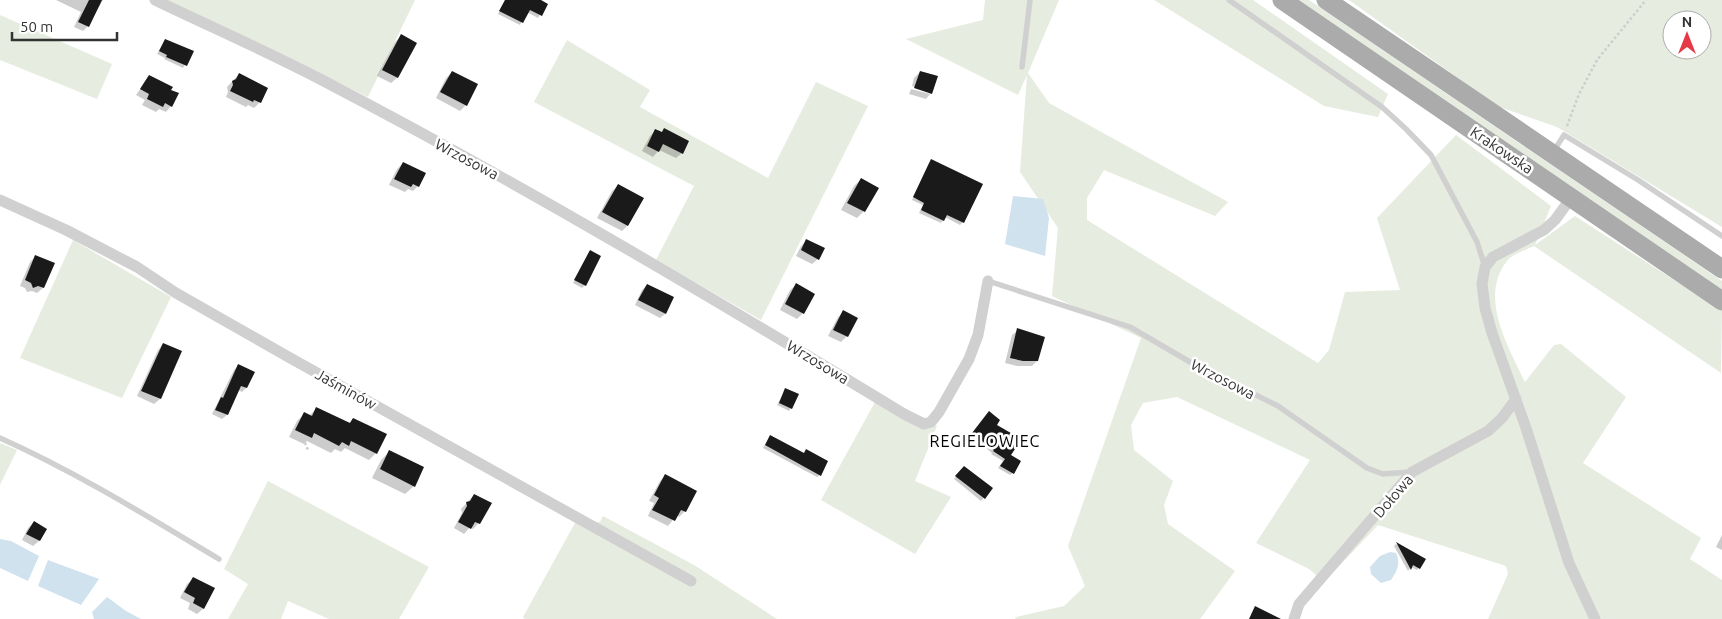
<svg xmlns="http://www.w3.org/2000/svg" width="1722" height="619" viewBox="0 0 1722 619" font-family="Ubuntu,sans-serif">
<rect width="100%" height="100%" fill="#fff"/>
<path fill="#e6ecdf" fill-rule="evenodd" d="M166,0H415L368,97Z
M985,0H1059L1028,73L1049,103L1228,202L1215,216L1104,170L1087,198V220L1318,363L1329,350L1345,292L1400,290L1377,218L1456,135L1551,206L1535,245L1575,216L1722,311L1721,373L1534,246C1526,250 1512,254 1507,261C1478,297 1509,348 1525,382L1554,345L1561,344L1626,397L1583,463L1701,538L1690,559L1722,580V619H1488L1508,574L1506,566L1378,525L1324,582L1309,569L1256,543L1310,460L1177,397L1143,403L1131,425L1134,450L1173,481L1164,505L1168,524L1235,571L1200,619H1015L1016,617L1064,606L1085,586L1068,546L1141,338L1052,296L1058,228L1020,172L1027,75L1018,95L906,39L983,20Z
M1154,0H1253L1388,94L1378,117L1324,106Z
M1297,0H1309L1722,281V291Z
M1349,0H1722V227L1557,127L1497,106ZM1672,20H1702V50H1672Z
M0,15L112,64L97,99L0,60Z
M567,40L650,90L640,107L768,178L816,82L868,106L761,320L656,260L694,186L534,102Z
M73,240L171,297L122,398L20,358Z
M875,402L937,426L915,481L951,497L915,554L821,500Z
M0,443L17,450L0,485Z
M268,481L429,567L399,619H329L288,601L281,619H228L248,584L224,569Z
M603,516L694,565L777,619H525L523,617L575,523L600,522Z"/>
<path fill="#cfe2ee" d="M1013,196L1043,199L1049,218L1045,256L1005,244Z
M0,539L11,541L39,556L28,581L0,568Z
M1390,552L1396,553C1401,564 1397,571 1391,580L1381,583L1371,574L1370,567L1380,556Z
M48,560L99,579L81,605L38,586Z
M107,597L126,611L141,619H94L92,612Z"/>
<path fill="#0003" d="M56,0H103L88,26L83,31L74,27L81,12Z
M505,0H538L546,4L538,18L527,12L520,25L498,14Z
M401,36L415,43L397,78L391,83L377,76L395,42Z
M165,40L192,52L183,68L164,59L165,58L157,54Z
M452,72L466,105L460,111L436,98L446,78Z
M920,72L931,93L926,99L909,94L911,89L930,94V92L912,86L914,78Z
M239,74L260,102L254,108L248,105L246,107L226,97L228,92L227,87Z
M149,76L170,90L171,106L166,112L159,109L156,112L142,105L145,100L136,95Z
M656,130L661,133L664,130L682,153L676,158L659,150L653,157L642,151L650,136Z
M403,163L418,186L413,191L408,189L405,192L389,185L397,169Z
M929,163L963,222L960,225L945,217L941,223L919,213L923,205L912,200Z
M861,179L864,211L857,218L841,210L854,186Z
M618,186L642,199L627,226L622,231L597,218L612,191Z
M806,241L818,259L812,264L796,256L801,246Z
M590,252L585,285L582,288L573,283Z
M35,257L43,288L37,293L32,291L27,292L25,288L20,286L30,262Z
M647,285L673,298L665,314L660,318L635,305L642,290Z
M796,285L803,313L797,319L780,310L790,290Z
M843,312L856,318L847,336L841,342L828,336L838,317Z
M1018,330L1037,361L1032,366H1017L1005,363L1012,335Z
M163,344L180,352L160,399L154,404L137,396L158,350Z
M238,366L246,388L242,392L238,390L227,415L222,419L212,414L234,370Z
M785,390L791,408L789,411L777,405Z
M316,409L348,424L353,419L376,453L369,460L345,448L341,452L335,449L331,453L307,441L304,444L289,437L297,421L304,414L309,416Z
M987,415L1010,455L1013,473L1010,475L998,468L1003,461L991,454L992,453L971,436Z
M770,436L803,454L820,475L817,477L763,448Z
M390,451L414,486L405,494L372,478L381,460Z
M964,468L991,489L981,501L954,479Z
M665,476L685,511L679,517L677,515L668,526L648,516L654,503L649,501L660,481Z
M474,495L479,523L473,529L470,527L464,534L454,528L462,513L461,509Z
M34,522L46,529L39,541L33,546L22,540L28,528Z
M1722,535V550L1716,547Z
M1396,544L1424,560L1417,570L1411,567L1408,571L1394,546Z
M193,579L214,589L203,609L197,614L188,609L190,603L180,598L187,584Z"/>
<path fill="#1a1a1a" d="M89,0H102L89,27L78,22Z
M505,0H541L548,4L542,16L530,10L523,23L499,11Z
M401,34L417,43L398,78L382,70Z
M165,39L194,51L187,66L166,57L167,55L159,51Z
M452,71L478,84L467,106L440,92Z
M920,71L938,76L932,94L914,88Z
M239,73L268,88L261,103L254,100L253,102L230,91L233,85L232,81L236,79Z
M149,75L173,87L171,90L179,93L172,107L165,103L163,107L147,99L149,94L140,89Z
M664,128L689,141L683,154L663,144L659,152L647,146L655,129L662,132Z
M931,159L983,184L964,223L947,215L944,221L921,210L924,203L913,197Z
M403,162L426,173L419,187L413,184L411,187L394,179Z
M861,178L879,188L865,212L847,203Z
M618,184L644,198L628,226L602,212Z
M806,239L825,248L819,260L801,250Z
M590,250L601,256L586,286L574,280Z
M35,255L55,263L44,288L38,286L33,288L31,283L25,280Z
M796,283L815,294L804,314L785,304Z
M647,284L674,297L666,314L638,300Z
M843,310L858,318L848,337L833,330Z
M1017,328L1045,337L1038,361H1023L1010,358Z
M163,343L182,351L161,399L141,391Z
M238,364L255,372L247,388L241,386L228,415L215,410L221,397L223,398Z
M785,388L799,394L792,409L779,403Z
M316,407L350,423L353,418L387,434L377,454L351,441L349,446L342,442L339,446L314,433L312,438L295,430L304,412L312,416Z
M989,411L1000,420L997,425L1016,436L1013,443L1017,446L1011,455L1021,461L1014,474L1000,466L1005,459L993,451L994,450L972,433Z
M770,435L804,453L806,449L828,461L821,476L765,445Z
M389,450L424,467L415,487L380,469Z
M964,466L993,488L985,499L955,476Z
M665,474L697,491L686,512L681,510L675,521L652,510L659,498L654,495Z
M474,494L492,503L480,524L475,522L471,529L458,522L467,506L466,502L470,501Z
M34,521L47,529L40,541L26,534Z
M1396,542L1426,559L1420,569L1413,565L1411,570Z
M193,577L215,588L204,609L193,603L195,598L184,592Z
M1255,606L1281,619H1249Z"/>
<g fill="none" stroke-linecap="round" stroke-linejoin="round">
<path stroke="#cdcdcd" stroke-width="2.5" stroke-dasharray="2.5 2.5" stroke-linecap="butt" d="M1567,126L1579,94L1597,60L1646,0
M303,438L308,450"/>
<path stroke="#d0d0d0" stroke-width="5.5" d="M1229,0L1382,107L1406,129L1431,155L1477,242L1485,267
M1022,67L1030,0
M1553,152L1564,135L1638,180L1722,236
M988,281L1130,327L1190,362L1278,406L1367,468L1383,474L1410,472
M0,438C76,472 147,516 219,559"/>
<path stroke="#d0d0d0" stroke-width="11" d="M155,0C209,26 264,50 318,78C518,182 711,297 904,414L924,424L931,422L939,412L969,359L978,335L988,281
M1571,198L1555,220L1544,230L1493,257L1485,267L1482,284L1485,308L1492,333L1526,428L1569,563L1595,619
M0,200L66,230L137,267L176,293L292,359L691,581
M1294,619L1299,604L1412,472L1488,431L1502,418L1516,399"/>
<path stroke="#ababab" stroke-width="19" d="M1282,0L1722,301
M1326,0L1722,269"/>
</g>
<g text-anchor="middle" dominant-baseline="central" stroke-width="5" stroke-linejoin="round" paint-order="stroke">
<g font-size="15" fill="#333" stroke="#fff">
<text transform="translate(1502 150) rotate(34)">Krakowska</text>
<text transform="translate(467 159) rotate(28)">Wrzosowa</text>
<text transform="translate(818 362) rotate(31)">Wrzosowa</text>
<text transform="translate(1223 379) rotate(27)">Wrzosowa</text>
<text transform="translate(346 389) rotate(29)">Jaśminów</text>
<text transform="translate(1393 496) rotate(-49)">Dołowa</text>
</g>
<g font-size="16" letter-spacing="1" fill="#000" stroke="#fff">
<text x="985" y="441">REGIELOWIEC</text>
</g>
</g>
<g transform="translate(1687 35)"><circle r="24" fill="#ffffff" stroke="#adadad"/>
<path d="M0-4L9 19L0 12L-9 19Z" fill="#e63946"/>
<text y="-8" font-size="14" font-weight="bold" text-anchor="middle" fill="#333333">N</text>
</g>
<path d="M12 32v8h105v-8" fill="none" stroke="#333333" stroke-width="2.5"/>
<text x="20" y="32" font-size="15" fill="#333333" stroke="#ffffff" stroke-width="4" paint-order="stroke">50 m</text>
</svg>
